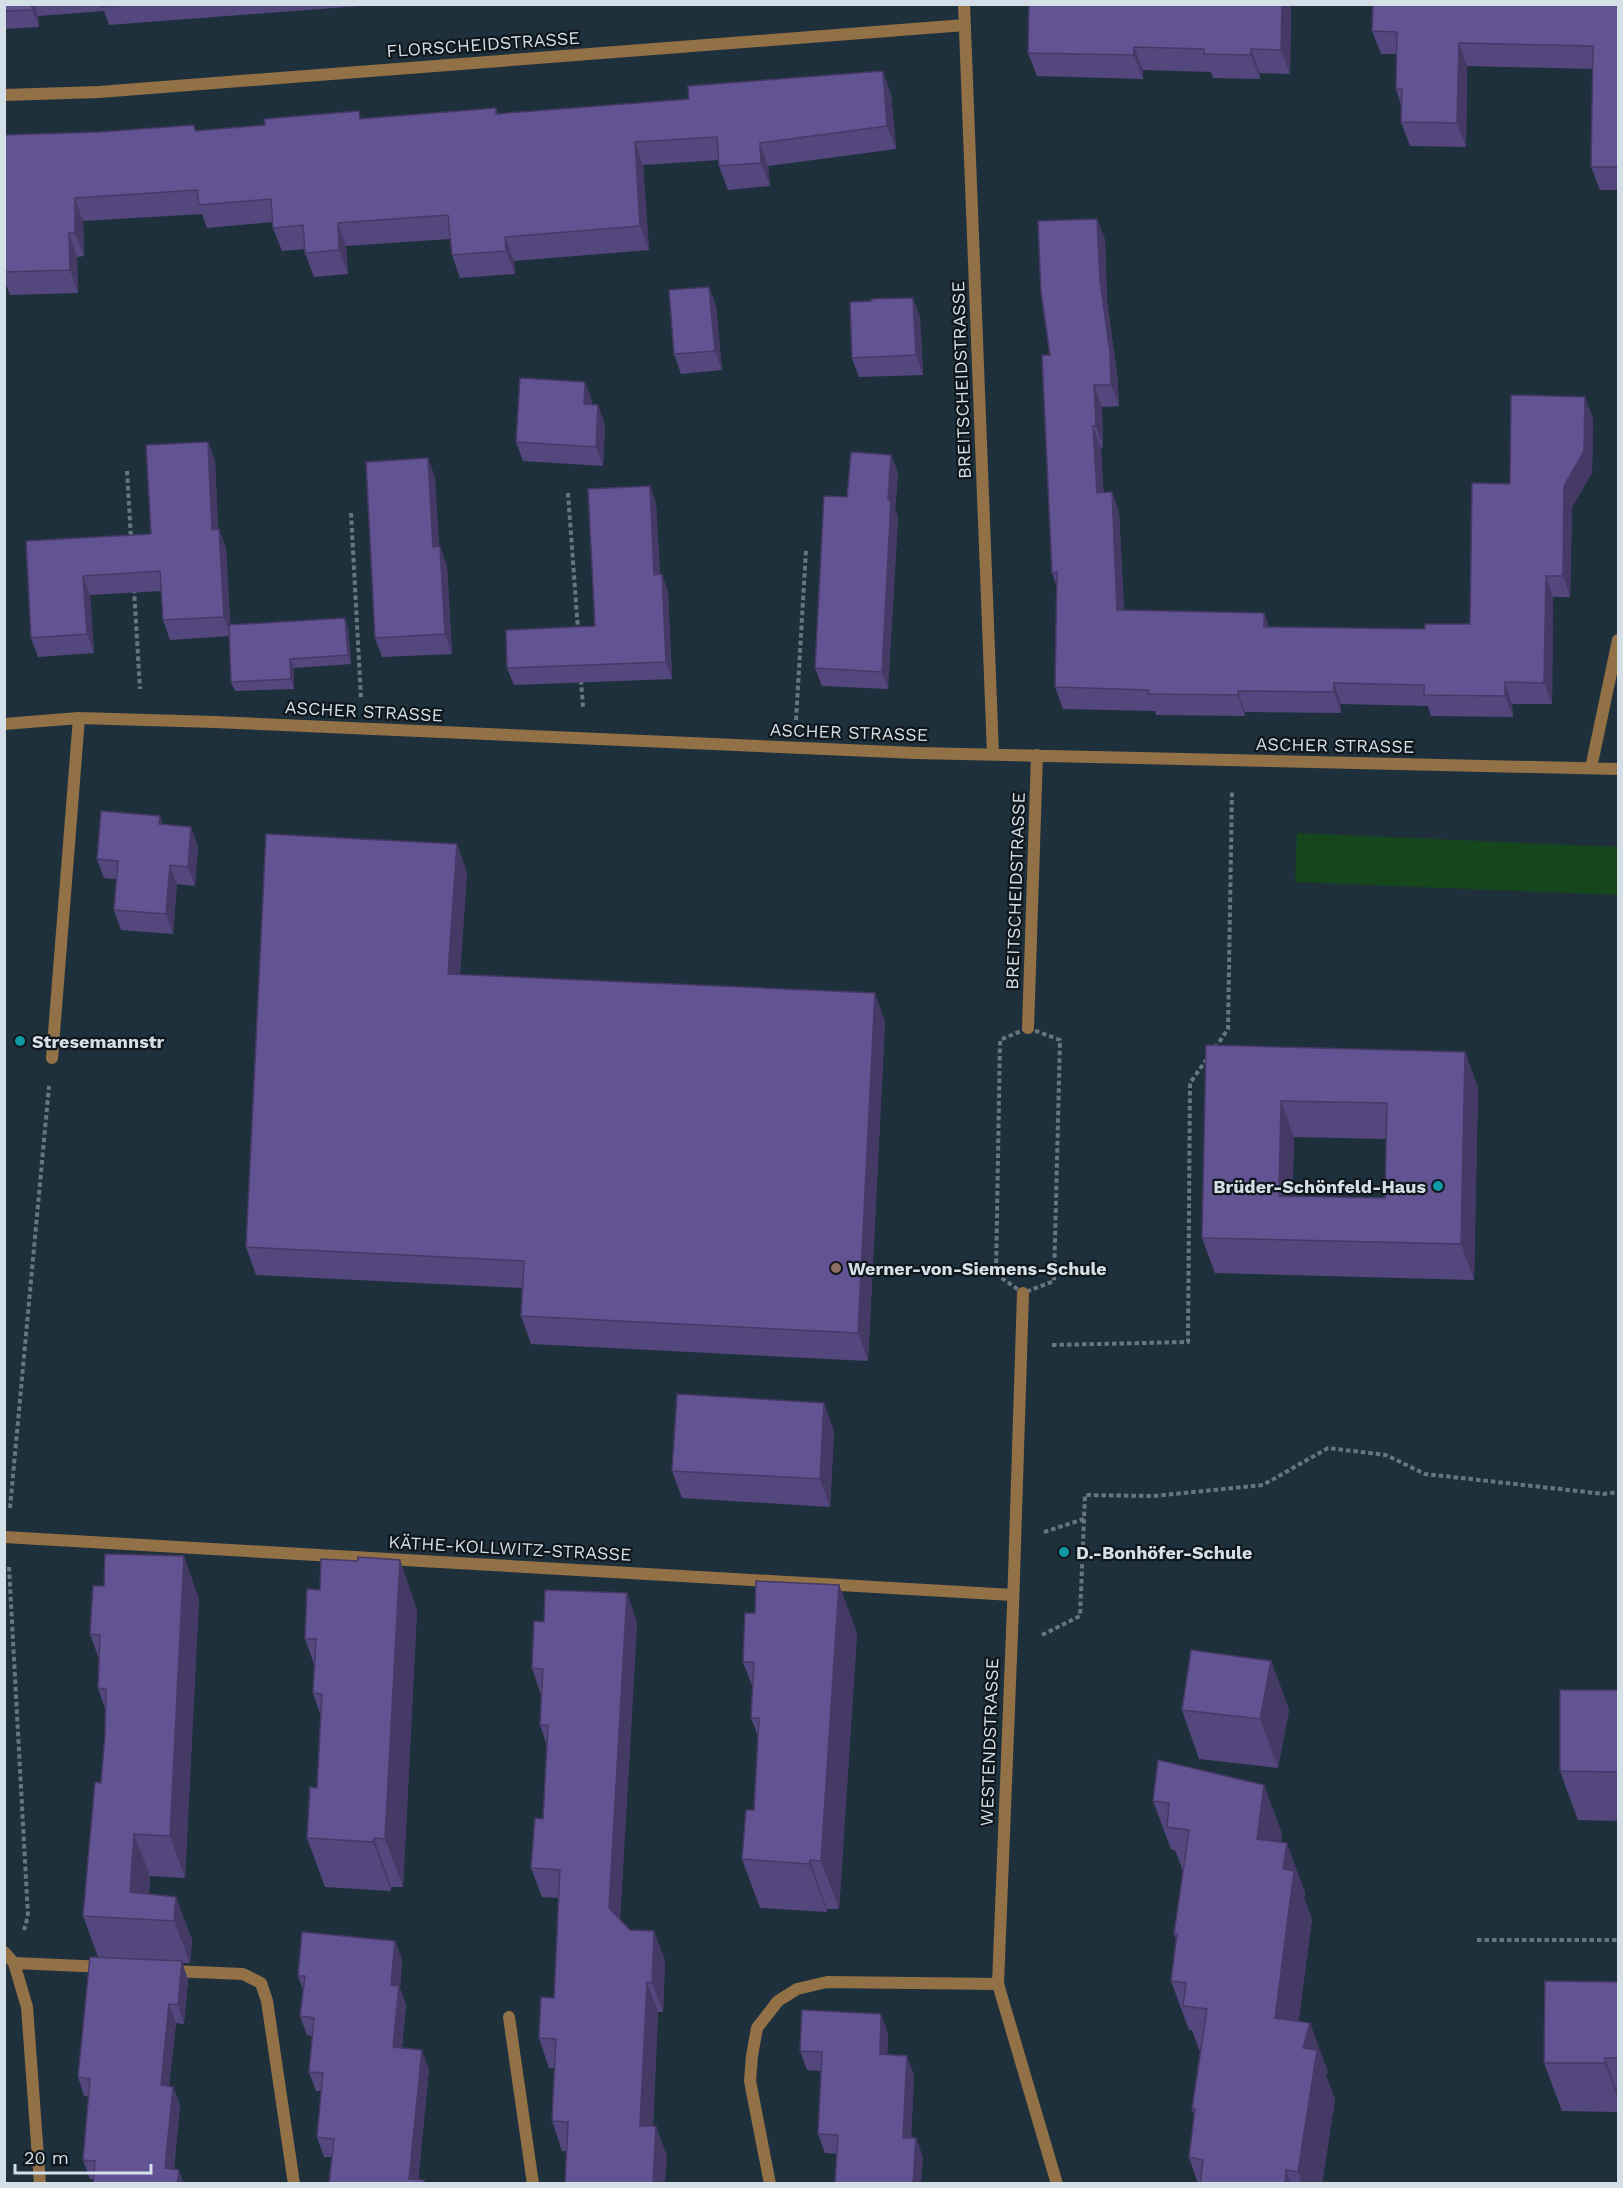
<svg xmlns="http://www.w3.org/2000/svg" width="1623" height="2188" viewBox="0 0 1623 2188" font-family="'Work Sans',sans-serif">
<rect width="100%" height="100%" fill="#1f303d"/>
<path fill="#15461c" d="M1297,833L1618,847V895L1295,882Z"/>
<g fill="none" stroke-linecap="round" stroke-linejoin="round">
<path stroke="#677681" stroke-width="4" stroke-dasharray="4.5 3" stroke-linecap="butt" d="M127,471L131,539
M568,493L578,630
M351,513L361,698
M134,589L140,689
M581,680L583,708
M796,720L806,550
M1028,1028L1060,1040L1054,1281L1023,1293L996,1274L1000,1040Z
M1215,1048L1228,1029L1232,790
M1052,1345L1188,1342L1190,1083L1209,1056
M10,1508L49,1086
M1044,1532L1084,1519
M9,1567L28,1916L24,1930
M1042,1635L1080,1616L1085,1495L1153,1496L1263,1485L1328,1448L1386,1455L1425,1474L1604,1494L1618,1492
M1477,1940H1618"/>
<path stroke="#937147" stroke-width="12" d="M964,4L993,754
M4,95L99,92L965,25
M4,724L79,718L215,722L916,753L1618,769
M1591,768L1618,640
M1028,1028L1037,755
M52,1058L79,718
M1023,1293L1013,1607L998,1984L1057,2184
M4,1537L1013,1595
M4,1952L14,1963L27,2007L40,2184
M14,1963L105,1967
M171,1971L243,1974L261,1983L267,2001L294,2184
M509,2017L533,2184
M770,2184L750,2081L752,2056L757,2028L778,2001L797,1989L827,1982L998,1984"/>
</g>
<path fill="#54477e" fill-rule="evenodd" d="M4,4H386L109,25L104,11L38,16L39,27L4,29Z
M1029,4H1291L1290,74L1260,73V79L1213,78L1211,72L1143,70V79L1037,76L1028,53Z
M1618,4V190H1600L1591,167L1593,69L1467,66L1466,147L1410,146L1401,122V105L1396,89V54H1381L1372,31Z
M891,94L896,149L768,166L770,186L728,190L719,166V160L643,165L649,250L514,261L515,274L460,278L452,255L450,239L346,246L348,274L314,277L305,253V249L282,251L273,228V222L207,228L202,214L83,221L84,256L77,257L78,293L10,295L4,279V135L100,132L194,125L196,131L496,108L498,114Z
M1097,219L1105,240L1107,301L1117,374L1119,406L1102,407L1103,447L1101,448L1103,493L1112,492L1119,513L1124,611L1269,627L1425,629L1470,624L1510,484L1593,418L1592,473L1572,507L1570,597H1553L1552,704H1512L1513,717L1431,716L1428,706L1341,704V713L1245,712V716L1156,715L1155,711L1063,709L1055,687L1057,587L1052,573L1050,355Z
M709,287L716,306L722,370L681,374L674,354Z
M920,317L923,375L859,377L852,358Z
M592,401V404L605,424L603,466L523,461L516,442Z
M208,442L215,461L218,529L226,548L230,625L348,627L351,664L294,668V689L235,691L231,682L230,636L170,640L163,620L161,591L90,595L94,653L38,657L31,638L26,541L151,534Z
M891,455L898,473L895,509L898,517L888,689L822,686L815,668L847,497Z
M435,477L439,546L447,566L452,654L382,657L375,638Z
M650,486L656,504L660,574L668,592L672,679L514,685L507,668L595,626Z
M163,825L198,846L195,886L177,884L173,934L121,930L114,910L116,879L104,878L97,859Z
M467,872L460,974L885,1021L868,1361L531,1344L521,1316L522,1288L256,1275L246,1247Z
M1206,1045L1465,1052L1478,1088L1474,1280L1215,1273L1202,1238ZM1294,1137L1386,1139L1385,1198L1292,1196Z
M834,1431L830,1507L682,1498L672,1471Z
M839,1585L857,1633L839,1909H827V1912L760,1908L742,1859L754,1810L758,1736L751,1718L753,1688L743,1662L755,1613Z
M627,1593L637,1623L620,1920L630,1930L665,1960L663,2012H658L653,2126L667,2156L562,2151L552,2121L554,2068H549L539,2038L554,1998L559,1898L542,1897L531,1868L543,1819L547,1746L540,1725L541,1695L532,1668L544,1622Z
M199,1599L185,1878L150,1876L149,1894L192,1939L190,1963H182L188,1980L184,2024L176,2023L169,2086L173,2087L180,2105L174,2169L94,2179H90L83,2160L89,2096H84L78,2077L98,1957L83,1916L101,1783L105,1736L106,1711L98,1688L99,1659L90,1634Z
M417,1609L403,1887H391V1891L325,1887L307,1838L317,1788L321,1716L313,1693L314,1664L305,1639Z
M1271,1661L1289,1710L1278,1768L1199,1759L1182,1710Z
M1618,1690V1821L1578,1820L1560,1771Z
M1158,1760L1282,1833L1281,1842L1305,1892L1304,1898L1312,1919L1298,2021L1328,2072L1326,2076L1335,2099L1322,2184H1198L1189,2157L1194,2115L1192,2109L1200,2052L1192,2030H1189L1171,1981L1176,1940L1174,1934L1183,1871L1175,1850L1171,1849L1153,1801Z
M395,1941L402,1960L400,1988L406,2005L402,2048L429,2069L418,2180L426,2184L332,2157H324L317,2137L322,2091H316L309,2072L312,2036L307,2035L300,2016L303,1990L298,1976Z
M1618,1982V2112L1562,2111L1544,2063Z
M888,2033L887,2055L914,2075L911,2138H916L923,2158L825,2153L818,2134L821,2071L807,2070L800,2051Z"/>
<path fill="#453a66" d="M32,4H34L38,16L39,27L32,10Z
M1282,4H1291L1290,74L1281,50Z
M1459,43L1467,66L1466,147L1457,123Z
M1134,47L1143,70V79L1134,55Z
M1251,49L1260,73V79L1251,55Z
M883,71L891,94L896,149L887,126Z
M635,142L643,165L649,250L640,226Z
M760,143L768,166L770,186L761,163Z
M75,198L83,221L84,256L75,233Z
M1097,219L1105,240L1107,301L1117,374L1119,406L1111,385L1100,280Z
M338,223L346,246L348,274L339,250Z
M69,233L77,257L78,293L70,270Z
M505,237L514,261L515,274L506,251Z
M709,287L716,306L722,370L715,351Z
M913,298L920,317L923,375L916,355Z
M585,382L592,401L591,423L584,404Z
M1094,385L1102,407L1103,447L1096,426Z
M1585,397L1593,418L1592,473L1572,507L1570,597L1563,576L1564,486Z
M598,405L605,424L603,466L596,447Z
M1093,426L1101,448L1105,514L1097,493Z
M208,442L215,461L219,549L212,530Z
M891,455L898,473L895,509L898,517L888,689L882,672L888,500Z
M428,458L435,477L440,566L433,547Z
M650,486L656,504L661,592L654,575Z
M1112,492L1119,513L1125,632L1117,610Z
M219,529L226,548L231,636L224,617Z
M440,546L447,566L452,654L445,634Z
M662,574L668,592L672,679L666,662Z
M83,576L90,595L94,653L87,634Z
M1546,576L1553,597L1552,704L1544,683Z
M1264,613L1272,634L1264,627Z
M345,618L348,627L351,664L348,655Z
M290,659L294,668V689L291,679Z
M1505,682L1512,704L1513,717L1505,696Z
M1334,683L1341,704V713L1334,692Z
M1238,691L1245,712V716L1238,695Z
M160,816L167,835L159,824Z
M191,827L198,846L195,886L188,867Z
M457,844L467,872L458,1001L448,974Z
M170,865L177,884L173,934L166,914Z
M875,993L885,1021L868,1361L858,1333Z
M1465,1052L1478,1088L1474,1280L1461,1244Z
M1281,1101L1294,1137L1292,1232L1279,1196Z
M824,1403L834,1431L830,1507L820,1479Z
M184,1556L199,1599L185,1878L170,1836Z
M400,1560L417,1609L403,1887L385,1839Z
M839,1585L857,1633L839,1909L821,1861Z
M627,1593L637,1623L619,1937L609,1908Z
M1271,1661L1289,1710L1278,1768L1260,1719Z
M4,1769L6,1772L5,1854L4,1852Z
M1264,1785L1282,1833L1275,1887L1257,1839Z
M134,1834L150,1876L147,1919L130,1892Z
M374,1838L391,1887V1891L373,1842Z
M1287,1843L1305,1892L1304,1898L1312,1919L1293,2067L1275,2018L1283,1869Z
M810,1860L827,1909V1912L809,1864Z
M176,1897L192,1939L190,1963L174,1921Z
M654,1931L665,1960L663,2012L652,1983Z
M395,1941L402,1960L400,1988L406,2005L400,2066L393,2047L391,1985Z
M182,1961L188,1980L184,2024L178,2005Z
M647,1982L658,2012L651,2155L640,2126Z
M169,2004L176,2023L167,2104L161,2085Z
M881,2014L888,2033L887,2074L880,2054Z
M1310,2023L1328,2072L1326,2076L1335,2099L1322,2184H1302L1298,2172L1303,2048Z
M422,2050L429,2069L418,2184L409,2179Z
M907,2056L914,2075L910,2157L903,2138Z
M1605,2058L1618,2094V2100L1605,2063Z
M173,2087L180,2105L172,2184L165,2168Z
M656,2126L667,2156L665,2184H653Z
M916,2138L923,2158L921,2184H913Z
M179,2170L184,2184H177Z
M1286,2170L1291,2184H1285Z"/>
<path fill="#625392" stroke="#453a66" stroke-width="1.5" fill-rule="evenodd" d="M4,4H32V10L4,11Z
M102,4H139L102,7Z
M1029,4H1282L1281,50L1251,49V55L1204,54V49L1134,47V55L1028,53Z
M1373,4H1618V167H1591L1593,46L1459,43L1457,123L1401,122L1402,89H1396L1397,32L1372,31Z
M883,71L887,126L760,143L761,163L719,166L717,137L635,142L640,226L505,237L506,251L452,255L448,215L338,223L339,250L305,253L303,225L273,228L271,199L199,205L197,190L75,198V233H69L70,270L4,272V135L100,132L194,125L195,131L265,125L264,119L359,111L360,119L496,108V114L689,99L688,86Z
M1097,219L1100,280L1110,353L1111,385H1094L1096,426H1093L1097,493L1112,492L1117,610L1264,613V627L1425,629V624H1470L1472,483L1510,484L1511,395L1585,397L1584,451L1564,486L1563,576H1546L1544,683L1505,682V696L1424,695V685L1334,683V692L1238,691V695L1148,694L1149,690L1055,687L1057,572L1052,573L1042,355H1050L1041,292L1038,221Z
M709,287L715,351L674,354L669,290Z
M913,298L916,355L852,358L850,302L872,301L871,299Z
M520,378L585,382L584,404L598,405L596,447L516,442Z
M208,442L212,530L219,529L224,617L163,620L160,571L83,576L87,634L31,638L26,541L151,534L146,445Z
M851,452L891,455L888,500H891L882,672L815,668L824,496L847,497Z
M428,458L433,547L440,546L445,634L375,638L366,462Z
M650,486L654,575L662,574L666,662L507,668L506,630L595,626L588,489Z
M345,618L348,655L290,659L291,679L231,682L229,625Z
M101,811L160,816L159,824L191,827L188,867L170,865L166,914L114,910L118,861L97,859Z
M266,834L457,844L448,974L875,993L858,1333L521,1316L524,1261L246,1247Z
M1206,1045L1465,1052L1461,1244L1202,1238ZM1281,1101L1387,1103L1385,1198L1279,1196Z
M677,1394L824,1403L820,1479L672,1471Z
M105,1554L184,1556L170,1836L134,1834L130,1892L176,1897L174,1921L83,1916L95,1782L101,1783L105,1736L106,1689L98,1688L100,1635L90,1634L93,1586H104Z
M358,1557L400,1560L385,1839L374,1838L373,1842L307,1838L310,1787L317,1788L322,1694L313,1693L316,1639H305L307,1589L320,1590L321,1559L358,1561Z
M756,1581L839,1585L821,1861L810,1860L809,1864L742,1859L746,1810H754L759,1718H751L754,1662H743L745,1613H755Z
M545,1590L627,1593L609,1908L630,1930L654,1931L652,1983L647,1982L640,2126H656L653,2184H565L568,2122L552,2121L556,2039L539,2038L541,1997L554,1998L560,1870L531,1868L535,1818L543,1819L548,1725H540L543,1669L532,1668L534,1621L544,1622Z
M1191,1650L1271,1661L1260,1719L1182,1710Z
M1560,1690H1618V1772L1560,1771Z
M1158,1760L1264,1785L1257,1839L1287,1843L1283,1869L1294,1871L1275,2018L1310,2023L1303,2048L1317,2050L1298,2172L1286,2170L1285,2184H1200L1203,2160L1189,2157L1195,2109H1192L1207,2009L1183,2006L1186,1983L1171,1981L1177,1934H1174L1189,1830L1167,1827L1169,1803L1153,1801Z
M302,1932L395,1941L391,1985L399,1986L393,2047L422,2050L409,2179L424,2180V2184H329L334,2139L317,2137L323,2073L309,2072L314,2018L300,2016L305,1976H298Z
M90,1957L182,1961L178,2005L169,2004L161,2085L173,2087L165,2168L179,2170L177,2184H93L95,2161L83,2160L90,2079L78,2077Z
M1545,1981L1618,1982V2058H1605V2063H1544Z
M802,2010L881,2014L880,2054L907,2056L903,2138H916L913,2184H835L838,2135L818,2134L822,2052L800,2051Z"/>
<g fill="#0f9aa8" stroke="#0f171d" stroke-width="2">
<circle cx="20" cy="1041" r="6"/>
<circle cx="1438" cy="1186" r="6"/>
<circle cx="1064" cy="1552" r="6"/>
</g>
<circle fill="#8d6e63" stroke="#0f171d" stroke-width="2" cx="836" cy="1268" r="6"/>
<g text-anchor="middle" dominant-baseline="central" stroke-width="4.5" stroke-linejoin="round" paint-order="stroke">
<g font-size="18" fill="#d4dfe7" stroke="#0f171d">
<text transform="translate(483 44) rotate(-4)">FLORSCHEIDSTRASSE</text>
<text transform="translate(961 380) rotate(-92)">BREITSCHEIDSTRASSE</text>
<text transform="translate(364 711) rotate(3)">ASCHER STRASSE</text>
<text transform="translate(849 732) rotate(2)">ASCHER STRASSE</text>
<text transform="translate(1335 745) rotate(1)">ASCHER STRASSE</text>
<text transform="translate(1015 891) rotate(-88)">BREITSCHEIDSTRASSE</text>
<text transform="translate(510 1548) rotate(3)">KÄTHE-KOLLWITZ-STRASSE</text>
<text transform="translate(989 1742) rotate(-88)">WESTENDSTRASSE</text>
</g>
<g font-size="18" font-weight="bold" fill="#d4dfe7" stroke="#0f171d" text-anchor="start">
<text x="32" y="1041">Stresemannstr</text>
<text x="1426" y="1186" text-anchor="end">Brüder-Schönfeld-Haus</text>
<text x="848" y="1268">Werner-von-Siemens-Schule</text>
<text x="1076" y="1552">D.-Bonhöfer-Schule</text>
</g>
</g>
<rect width="1623" height="2188" fill="none" stroke="#d4dfe7" stroke-width="12"/>
<path d="M15 2164v9h136v-9" fill="none" stroke="#d4dfe7" stroke-width="3"/>
<text x="24" y="2164" font-size="18" fill="#d4dfe7" stroke="#0f171d" stroke-width="4.5" paint-order="stroke">20 m</text>
</svg>
